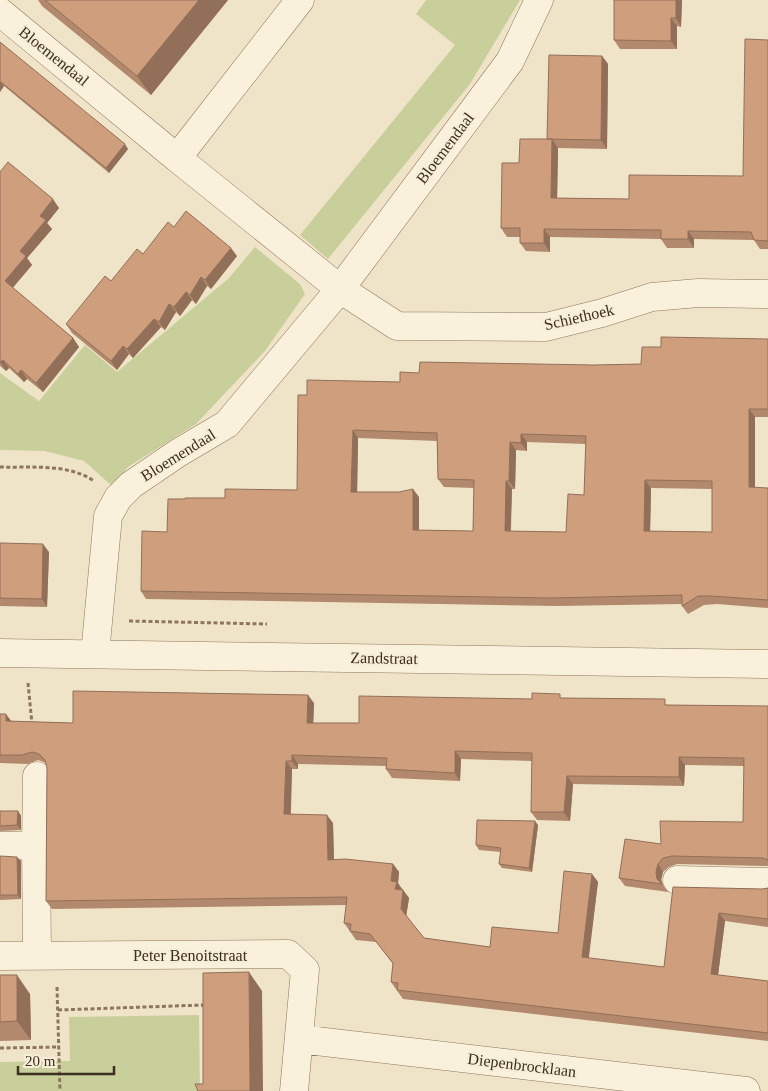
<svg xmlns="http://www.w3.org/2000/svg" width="768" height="1091" viewBox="0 0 768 1091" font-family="Georgia,serif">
<rect width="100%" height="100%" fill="#f0e4c8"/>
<path fill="#c9cf9b" d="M426,0H520L470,84L328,259L300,235L455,45L416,14Z
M255,247L300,284L305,294L265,351L196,424L128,467L112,486L84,461L45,451L0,450V373L39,401L85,345L117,372L229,278Z
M199,1015L200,1091H0V1062L70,1061L69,1017Z"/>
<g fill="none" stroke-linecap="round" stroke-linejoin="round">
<g stroke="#8d765c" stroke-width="29">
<path id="minor" d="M0,12L177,158L300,0
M177,158L340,289L397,326L546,327L602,313L652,297L698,293L768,294
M0,653L768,664
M95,654L108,516L118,498L131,485L178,453L227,424L340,289L510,61L539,0
M36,845L37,776
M0,846L36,845L37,955
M677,880L768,882
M0,956L288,954L305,970L294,1091
M299,1039L746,1091"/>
</g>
<path stroke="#8d765c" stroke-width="3" stroke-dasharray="4 2.5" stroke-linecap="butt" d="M0,467C30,468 68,463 94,481
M129,621L267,624
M28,683L32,724
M57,987L60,1091
M58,1010L203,1005V1008
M0,1048L59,1047"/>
<use href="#minor" stroke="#faf1dc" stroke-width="28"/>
</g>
<path fill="#b2896c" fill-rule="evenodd" d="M38,0H228L151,95L42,6Z
M682,0L681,27L677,26V49H620L614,40Z
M768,40V249H760L754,240L694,239V248H667L661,239L550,237V252L526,251L520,243V237H507L501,228L519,163L547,139L602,56L608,64L607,149L558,148L557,198L629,199L743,176Z
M0,42L128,149L109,173L4,86L0,92Z
M0,172L59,208L47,223L52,229L27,258L32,265L12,288L73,338L79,347L43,392L27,379L24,382L9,368L6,371L0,366Z
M174,227L237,256L211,289L207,286L196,304L192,300L180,316L176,312L165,330L161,327L133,358L129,354L117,370L72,333L66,324L111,281Z
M768,339V417H755V488H768V608L717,604L704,605L688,614L682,606V604L557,606L146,599L141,591L167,532L225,498L297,490L307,395L400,382L419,373L641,364L661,347ZM358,438L437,441L438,479L444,487L474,488L473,531H419V497L357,492ZM527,442L586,444L584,495L566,532L511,531L512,489H515L516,450L527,451ZM651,488L712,489V532L650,531Z
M0,543L49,552L47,607L0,606Z
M564,698L669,705L768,706V866L677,864L669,867L663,872L661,880L663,885L668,892L625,886L619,878L661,844L743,822L744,766L685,765L684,786L573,784L570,821L537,820L531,812L532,761L461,759L460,781L392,778L386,769V766L298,764V769H292L291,814L333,823L334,859L393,864L399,872L398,883L409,898L406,917L424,938L490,947L558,933L592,874L598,882L588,958L664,967L673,887L762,889L768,888V927L725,921L718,975L768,981V1041L403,999L391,982L393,964L376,942L356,940L344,923L346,905L52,909L46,901L47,768L46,763L38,760L28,764L0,763V714L11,721L73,723L314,703L313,723H359L532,699Z
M0,811H18L21,816V830L0,831Z
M538,825L532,872L502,868L499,864L501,852L479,850L476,845Z
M0,856L21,861V899L0,900Z
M0,975L30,994L31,1040L0,1041Z"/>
<path fill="#916f58" d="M199,0H228L151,95L137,76Z
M676,0H682L681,27L676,18Z
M671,18L677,26V49L671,41Z
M602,56L608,64L607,149L601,140Z
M1,82L4,86L0,92V83Z
M552,139L558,148L557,206L551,198Z
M125,144L128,149L109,173L106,168Z
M53,199L59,208L47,223L52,229L27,258L32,265L11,290L5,281L20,251L40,216Z
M544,229L550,237V252L544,243Z
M688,231L694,239V248L688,239Z
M231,248L237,256L211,289L205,280Z
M201,277L207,286L196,304L190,295Z
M186,292L192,300L180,316L174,307Z
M169,304L176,312L165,330L159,322Z
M154,319L161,327L133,358L127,349Z
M73,338L79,347L43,392L36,383Z
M123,346L129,354L117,370L111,361Z
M3,360L9,368L6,371L0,362Z
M21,370L27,379L24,382L18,374Z
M749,409L755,417V495L749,487Z
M353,430L358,438L357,500L351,492Z
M521,434L527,442V451L521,443Z
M510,442L516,450L515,489L509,481Z
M645,480L651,488L650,539L644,531Z
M506,481L512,489L510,539L505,531Z
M413,489L419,497V539L413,530Z
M43,544L49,552L47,607L42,599Z
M308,695L314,703L313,731L307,723Z
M6,714L12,722L6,721Z
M455,751L461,759L460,781L455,773Z
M292,755L298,764V769L292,761Z
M679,757L685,765L684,786L679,777Z
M286,761L292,769L290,822L284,814Z
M567,776L573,784L570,821L564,812Z
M18,811L21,816V830L17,825Z
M327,815L333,823L334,868L328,860Z
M535,821L538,825L532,872L529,868Z
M17,857L21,861V899L18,895Z
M393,864L399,872L398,883L402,890L395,889L391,881Z
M658,864L663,872L661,880L663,885L657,879L656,872Z
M592,874L598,882L588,965L582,957Z
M403,890L409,898L406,917L401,909Z
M719,913L725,921L717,983L711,974Z
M249,972L262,991L263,1091H250Z
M17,975L30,994L31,1040L17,1021Z"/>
<path fill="#cf9f7d" stroke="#916f58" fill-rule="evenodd" d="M45,0H199L137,76Z
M614,0H676V18H671V41L614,40Z
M745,39L768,40V241L754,240L751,232L688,231V239H661V230L544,229V243H520V228H501L502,163H519L520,139H552L551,198L629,199V175L743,176Z
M0,42L125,144L106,168L1,82L0,83Z
M549,55L602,56L601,140L547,139Z
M8,162L53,199L40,216L46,220L20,251L26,256L5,281L73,338L36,383L21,370L18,374L3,360L0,362V172Z
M186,211L231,248L205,280L201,277L190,295L186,292L174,307L169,304L159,322L154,319L127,349L123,346L111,361L66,324L105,276L111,281L137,249L143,254L168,222L174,227Z
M661,337L768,339V409H749V487L768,488V600L711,596H698L682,606V595L551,598L141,591L142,531L167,532L168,499H185V498H225V489L297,490L298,395H307V380L400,382V372L419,373L420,362L594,365L641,364L642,347H661ZM353,430L437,433L438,479L474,480L473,531L413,530V489L399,492H351ZM521,434L586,436L584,495L568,494L566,532L505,531L506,481H509L510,442L521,443ZM645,480L712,481V532L644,531Z
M0,543L43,544L42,599L0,598Z
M73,691L308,695L307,723H359V696L532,699V693L560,694V698L665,699V705L768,706V860L763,858L672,856L663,858L658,864L656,872L657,879L662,884L619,878L625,839L661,844L660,821L743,822L744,758L679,757V777L567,776L564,812H531L532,753L455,751V773L386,769L387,758L292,755V761H286L284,814L327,815L328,860L345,859L393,864L391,881L397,882L395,889L403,890L401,909L424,938L490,947L492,927L558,933L564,871L592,874L582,957L664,967L673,887L762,889L768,888V919L719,913L711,974L768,981V1033L397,990L398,983L391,982L393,963L370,934L350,931L351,924L344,923L347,897L46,901L47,768L45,760L39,754L32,752L22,755H0V714H6V721L73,723Z
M0,811H18L17,825L0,826Z
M477,820L535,821L529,868L499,864L501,848L476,845Z
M0,856L17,857L18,895H0Z
M249,972L250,1091H198L195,1084H203V973Z
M0,975H17V1021L0,1022Z"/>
<g text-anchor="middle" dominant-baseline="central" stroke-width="4.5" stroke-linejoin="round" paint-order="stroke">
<g font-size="16" fill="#3d2e20" stroke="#f7eed8">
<text transform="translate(54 56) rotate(39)">Bloemendaal</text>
<text transform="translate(445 148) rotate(-53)">Bloemendaal</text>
<text transform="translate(579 317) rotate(-13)">Schiethoek</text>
<text transform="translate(178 455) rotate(-32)">Bloemendaal</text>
<text transform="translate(384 658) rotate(1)">Zandstraat</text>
<text x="190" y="955">Peter Benoitstraat</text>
<text transform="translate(522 1065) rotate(7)">Diepenbrocklaan</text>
</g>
</g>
<path d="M18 1066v8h96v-8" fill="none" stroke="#3d2e20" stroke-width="2.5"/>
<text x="25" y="1066" font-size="15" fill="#3d2e20" stroke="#f7eed8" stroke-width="4" paint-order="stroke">20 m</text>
</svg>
